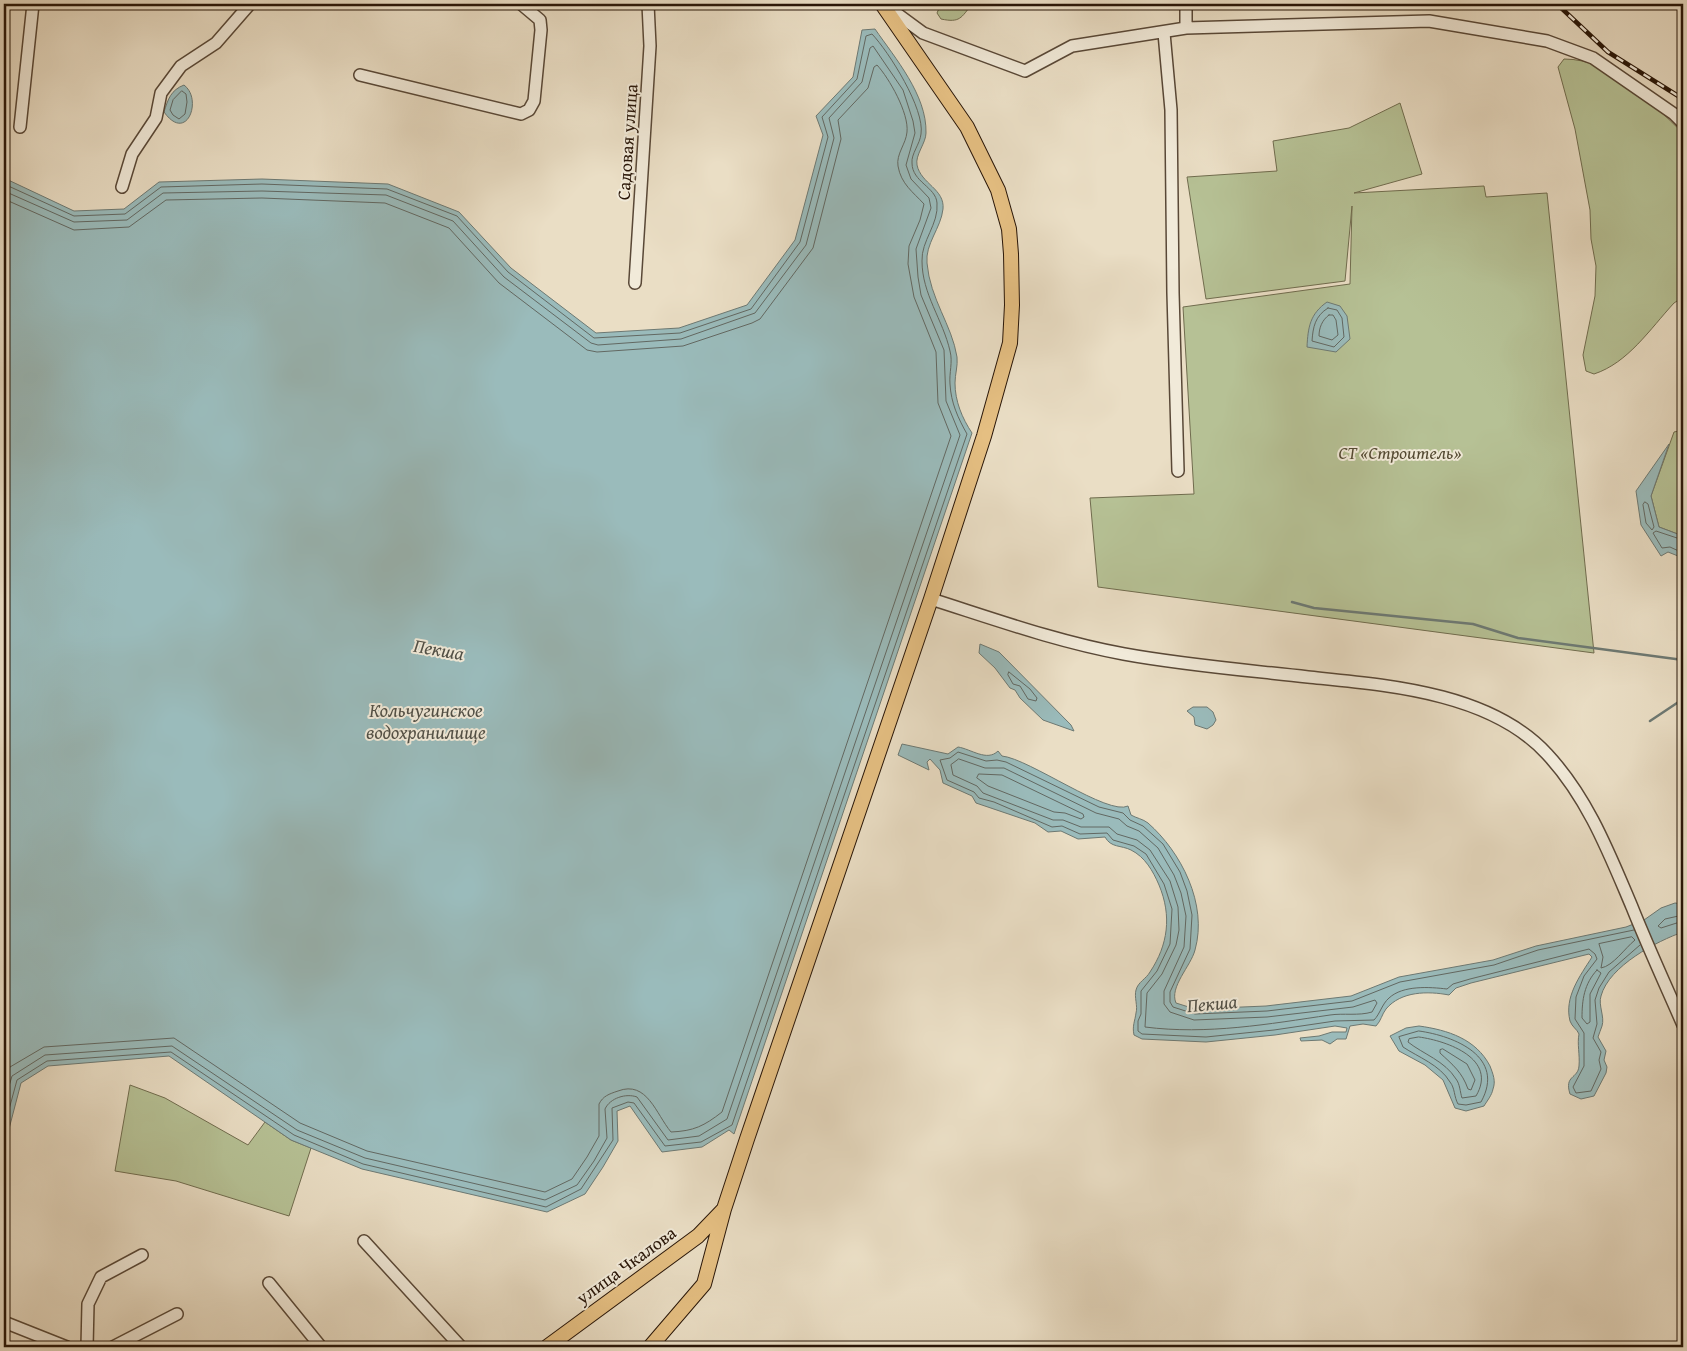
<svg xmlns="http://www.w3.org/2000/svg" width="1687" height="1351" viewBox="0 0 1687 1351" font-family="'Gentium Book Plus',serif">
<rect width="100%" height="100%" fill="#eadec5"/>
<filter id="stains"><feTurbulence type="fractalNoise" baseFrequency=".004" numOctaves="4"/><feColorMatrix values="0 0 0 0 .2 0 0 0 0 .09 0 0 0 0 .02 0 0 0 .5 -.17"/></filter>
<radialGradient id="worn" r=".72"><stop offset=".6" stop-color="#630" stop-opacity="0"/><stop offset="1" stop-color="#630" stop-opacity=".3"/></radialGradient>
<path fill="#b6c195" stroke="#706c4e" d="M941,4H972C961,18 960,23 941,19L937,13Z
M1564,59C1613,59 1650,102 1683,133V297L1674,303C1650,329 1628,363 1594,374L1586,371L1583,355L1595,296L1596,266L1591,239L1590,210L1575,129L1558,67Z
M1400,103L1422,174L1354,193L1484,186L1486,197L1547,193L1594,653L1098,587L1090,498L1194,494L1183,307L1350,284L1352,206L1345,281L1206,299L1187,177L1277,171L1273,141L1349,128Z
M1683,430V536L1659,527L1651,496L1674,432Z
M130,1085L165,1098L248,1145L265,1122L291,1140L311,1148L289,1216L176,1181L115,1171Z"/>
<path fill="#9abbbb" stroke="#6d7973" d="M875,29C895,58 927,95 926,133C926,143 915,155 917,165C921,184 945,189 943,209C941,228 925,244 927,263C930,299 952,325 957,357C958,366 955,374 955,383C955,401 962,418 972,433L734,1134L729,1130L702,1147L662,1152L630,1106L617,1111L618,1141L603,1167L585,1194L547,1212L362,1169L291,1140L169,1056L48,1066L21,1083L4,1148V178L74,211L124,209L159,182L262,179L388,184L459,212L511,268L596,333L679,328L747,305L795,240L823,135L816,116L853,77L862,30Z
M184,85C203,99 187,144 164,112C168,99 171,90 184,85Z
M1327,302L1340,306L1347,316L1350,339L1336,352L1307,347C1308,327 1310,314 1327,302Z
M1669,444L1651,496L1659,527L1683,536V558L1668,552L1661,556L1641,525L1636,491Z
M980,644L999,652L1071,725L1074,731L1043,720L1020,698L1015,690L1010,688L995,668L979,653Z
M1193,707H1207L1213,712L1216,720L1213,725L1207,729L1195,725L1194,717L1187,711Z
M902,744L948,754L958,747C971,749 987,762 998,751L1002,756C1030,759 1108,816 1128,806L1131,815C1136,818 1143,819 1148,823C1181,852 1208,904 1195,950C1191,966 1169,987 1176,1003L1195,1009L1266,1006L1351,996L1399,977L1493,960L1536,946L1626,927L1644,920L1661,908L1675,903L1683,904V932C1657,941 1609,966 1601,996C1598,1005 1605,1017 1602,1026C1601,1030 1599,1033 1598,1037L1606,1051L1604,1060L1607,1067L1606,1073L1594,1096L1581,1099L1570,1094C1564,1075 1578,1079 1579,1066C1580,1055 1577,1044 1579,1034C1577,1029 1572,1027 1570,1021C1564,997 1580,976 1592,957L1589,954L1471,983L1456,988L1449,995C1428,991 1401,991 1386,1009C1382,1014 1381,1021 1376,1026L1363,1024L1350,1026L1346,1039H1337L1330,1044L1322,1040L1301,1041L1300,1038L1319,1036L1332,1032H1346L1347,1028L1335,1026L1275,1035L1206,1042L1142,1039L1134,1035C1132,1026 1135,1021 1136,1013C1138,1006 1134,997 1136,990C1138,982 1146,979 1150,972C1168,945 1172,916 1159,885C1153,871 1145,857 1131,850C1121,845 1111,848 1105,837L1078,839L1061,831L1048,832L1035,823L976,803L972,796L943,783L940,770L930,759L927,762L929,770L898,755Z
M1419,1026C1448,1030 1476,1039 1490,1066C1493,1074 1496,1081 1493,1089C1492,1095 1487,1101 1484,1106L1466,1111L1455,1108L1443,1080L1425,1065L1399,1051L1390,1036L1406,1028Z"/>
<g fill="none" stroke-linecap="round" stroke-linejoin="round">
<path stroke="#626862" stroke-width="1" d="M182,91L186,94L187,102L185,114L179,119L173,115L170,110L173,100Z
M4,184L74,216L125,214L161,187L262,184L387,189L457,216L508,272L594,338L680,333L751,309L800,242L828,137L822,117L857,79L866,36L872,34C889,52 925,109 921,134C920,144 911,154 912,163C912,182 936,187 937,203C939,224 921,241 922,261C922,294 943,320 950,351C953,362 949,373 950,384C951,403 958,418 967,434L732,1125L701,1142L665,1146L634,1103L628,1102L612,1108L613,1140L581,1189L546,1207L363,1164L294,1135L171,1052L47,1061L17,1080L4,1128
M4,191L74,222L127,220L163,193L262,191L386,195L453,221L504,277L591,343L598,345L681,339L755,313L806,245L834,138L829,118L862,82L870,48L873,46L903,90L913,121L915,133L906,165L911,179L929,198L931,208L916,249L918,277L921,295L944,350L946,401L960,435L727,1119L699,1136L668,1140L637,1097C626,1093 610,1098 605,1109L607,1138L594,1161L577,1185L545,1200L365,1158L297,1130L172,1046L45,1055L12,1076L4,1103
M4,199L74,230L129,227L166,200L262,198L385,203L449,228L499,283L587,350L597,352L683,346L752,323L760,319L813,248L841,139L838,120L868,88L874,67L877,65C889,78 909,113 907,132C906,144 896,154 898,166C901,184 913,192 924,204L920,220L909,246L908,264L914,297L936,352L938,403L951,436L722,1112C704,1126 694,1131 671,1132C656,1114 647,1080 618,1091C609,1094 603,1096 599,1104V1136L587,1157L572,1179L545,1192L367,1151L300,1123L174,1038L44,1047L10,1067L4,1075
M1328,308L1337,310L1342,318L1344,337L1334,347L1312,341C1313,327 1315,316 1328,308Z
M1329,315H1333L1336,320L1338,335L1332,340L1319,336C1319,328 1322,320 1329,315Z
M1645,502L1648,504L1654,527L1652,530L1646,523L1643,505Z
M1683,540L1656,531L1653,533L1662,548L1670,547L1683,553
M1009,672L1030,689L1037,698L1036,701L1028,699L1020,686L1013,684L1008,675Z
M959,759L985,768H1004L1096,813L1119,819L1127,826L1139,831L1158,848L1174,875L1181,893L1186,916L1184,947L1164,991V1004L1170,1012L1194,1020L1267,1017L1353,1007L1375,1000L1377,1003L1372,1012C1359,1016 1343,1013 1330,1015C1269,1024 1207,1035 1145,1027L1147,993L1162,974L1176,945L1179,930L1178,907L1170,881L1150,850L1137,840L1117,834L1109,827H1081L1063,820H1053L983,793L977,786L953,775L951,765Z
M979,774L1002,775L1083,814L1084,817L1081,819L1065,813L1054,812L988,786L977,778Z
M1683,915L1665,919L1658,926L1661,928L1683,921
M1634,930L1538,950L1494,965L1400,982L1352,1001L1267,1011L1195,1014L1173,1007L1170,1002V992L1190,949L1192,915L1187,891L1180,872L1163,844L1143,826L1130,820L1123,813L1099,807L1006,762L997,760L986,761L958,752L950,758L940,760L947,780L974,792L979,798L994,802L1052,827L1062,826L1080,834L1107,833L1113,840L1134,846L1146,854L1164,884L1172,909L1170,944L1157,971L1141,991V1014L1138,1021V1031L1142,1034L1206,1037L1274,1030L1335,1021L1374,1020C1380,1014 1382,1004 1389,998C1403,985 1430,987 1447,989L1453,984L1470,979L1589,949L1595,954L1597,959L1584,976L1576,997L1575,1019L1584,1033V1066L1573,1087L1576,1093L1591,1091L1601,1069L1599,1060L1601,1052L1593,1038L1597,1024L1595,1000L1599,988L1609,972L1640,945
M1632,937L1635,940C1625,948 1613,966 1601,968L1603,957L1599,944Z
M1597,970L1601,973L1590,994V1022L1587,1024L1582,1018C1582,1000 1584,984 1597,970Z
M1419,1031C1455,1036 1506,1057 1481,1102L1466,1105L1458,1104C1454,1097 1455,1088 1450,1082C1440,1065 1418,1057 1403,1047L1399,1037Z
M1419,1037C1448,1041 1498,1059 1476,1096L1462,1098C1460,1092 1460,1084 1456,1079C1445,1061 1423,1054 1408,1042L1409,1039Z
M1443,1049L1467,1064L1475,1080L1471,1090L1468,1089C1462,1072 1453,1065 1440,1053V1050Z"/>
<path stroke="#6d7973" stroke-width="2.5" d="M1292,602L1314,608L1473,624L1518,638L1683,660
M1650,721L1683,699"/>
<g stroke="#594837" stroke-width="14">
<path id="minor" d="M885,5L923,33L1025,71L1072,46L1186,28L1429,21L1547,41L1593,58L1674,114L1683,123
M1186,28V4
M1164,33L1171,110L1173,293L1178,471
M360,75L521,114L529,110L534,101L541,30L540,20L521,4
M20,127L33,4
M122,187L132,154L156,118L161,93L181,66L216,43L250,4
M635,283L650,46L648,4
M931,599C994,619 1058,642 1124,654C1184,665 1246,670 1308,677C1386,685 1490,692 1547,754C1588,798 1609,853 1632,907C1648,947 1666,986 1683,1025
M364,1241L461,1347
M269,1283L321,1347
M4,1322L67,1347
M87,1347L88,1304L101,1277L142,1255
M113,1347L177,1314"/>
</g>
<g stroke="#291608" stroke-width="16">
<path id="major" d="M547,1347L698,1236L723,1210
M650,1347L704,1284L724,1209L747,1139L931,599L984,436L1010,343L1012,305L1011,254L1009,229L998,190L967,127L882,4"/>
</g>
<use href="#minor" stroke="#f1ead9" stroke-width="11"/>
<use href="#major" stroke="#e5bf82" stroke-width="14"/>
<g stroke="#291608" stroke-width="4.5">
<path id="rail" d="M1557,4L1608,52L1683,99"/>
</g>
<use href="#rail" stroke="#f1ead9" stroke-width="2.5" stroke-dasharray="8" stroke-linecap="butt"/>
</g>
<g text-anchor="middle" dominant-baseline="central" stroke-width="4" stroke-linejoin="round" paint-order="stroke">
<g font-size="18" fill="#291608" stroke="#f1ead9">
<text transform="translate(627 142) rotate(-86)">Садовая улица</text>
<text transform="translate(626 1265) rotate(-36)">улица Чкалова</text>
</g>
<g font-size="18" font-style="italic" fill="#534932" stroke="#f1ead9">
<text x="1400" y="452">СТ «Строитель»</text>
</g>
<g font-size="19" font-style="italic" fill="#515047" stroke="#f1ead9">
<text transform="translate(439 649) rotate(10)">Пекша</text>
<text x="426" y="710">Кольчугинское<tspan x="426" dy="22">водохранилище</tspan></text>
<text transform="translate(1212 1003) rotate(-5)">Пекша</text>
</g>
</g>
<rect width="1687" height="1351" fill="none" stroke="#eadec5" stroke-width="20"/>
<rect x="5" y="5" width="1677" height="1341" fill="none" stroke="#291608" stroke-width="2.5"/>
<rect x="10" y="10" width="1667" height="1331" fill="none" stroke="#291608"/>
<rect width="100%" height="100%" filter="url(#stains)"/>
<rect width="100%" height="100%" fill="url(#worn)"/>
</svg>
